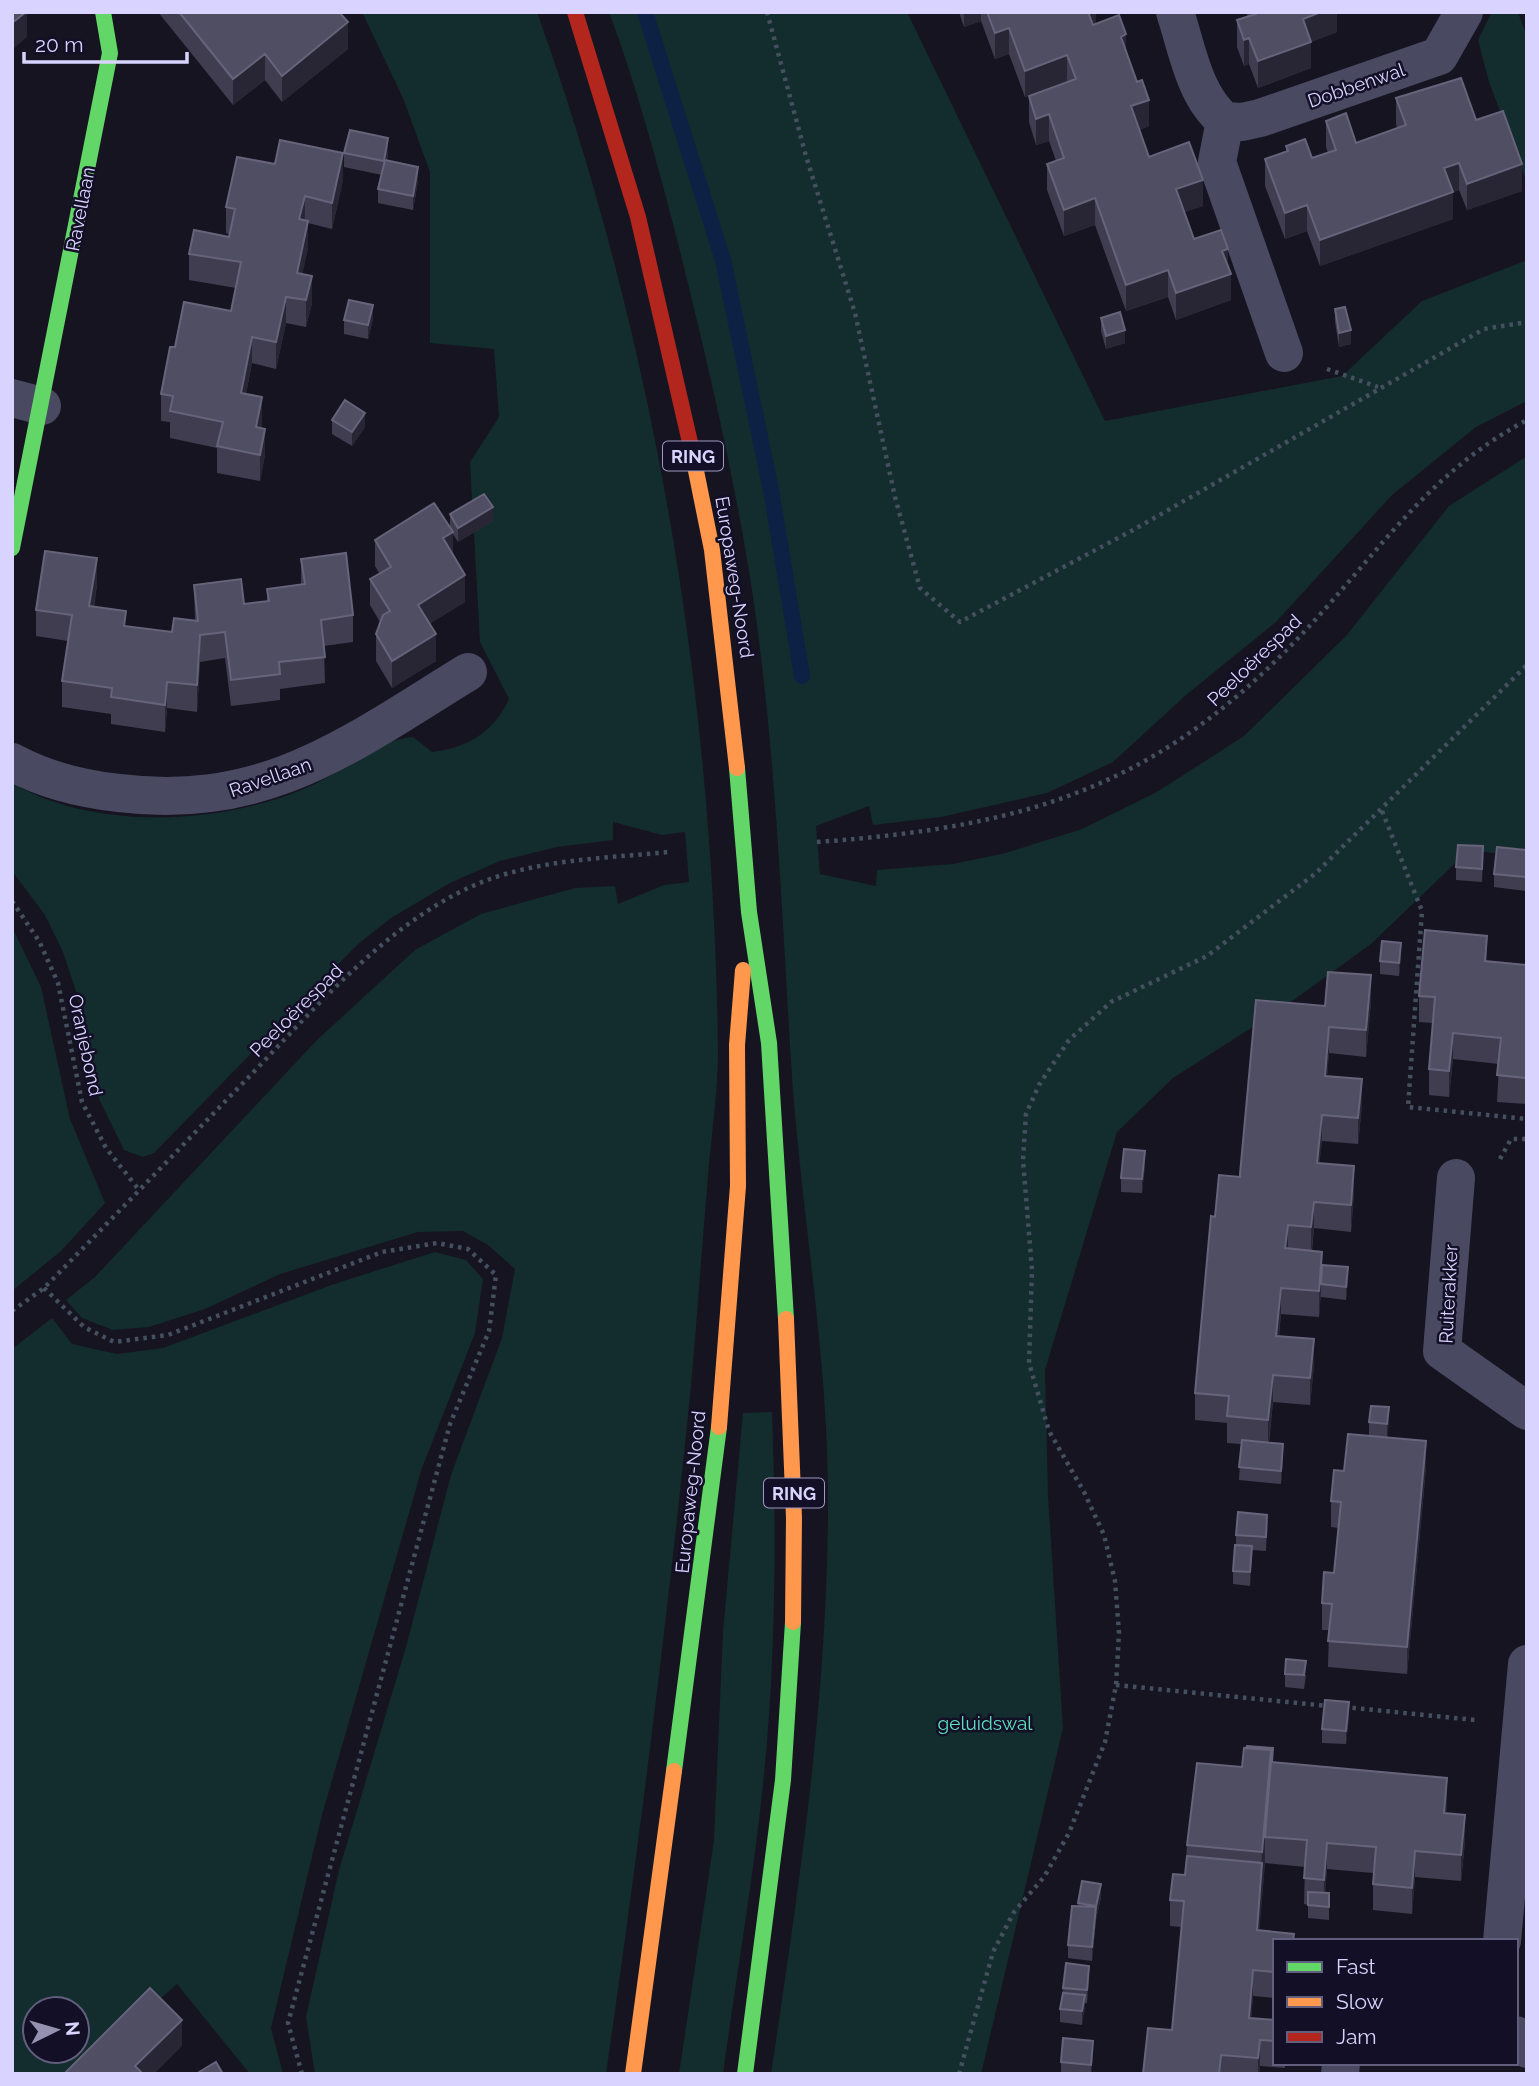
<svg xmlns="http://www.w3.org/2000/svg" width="1539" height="2086" viewBox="0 0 1539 2086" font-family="Raleway,sans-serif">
<rect width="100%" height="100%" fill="#161421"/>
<path fill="#132c2d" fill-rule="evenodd" d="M362,12H537C656,345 714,699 718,1052C718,1093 711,1136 708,1177C702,1247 697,1317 691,1386C668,1616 639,1845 606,2074H315L306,2017L339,1870L406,1647L451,1475L502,1338L515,1269L488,1245L463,1231L418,1232L280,1274L205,1309L149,1327L113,1330L82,1318L66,1300L95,1277L317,1040L415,950L481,914L575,888L615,886L618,904L664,885L689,882L685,832L662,835L613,822V840L557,847L500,861L450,883L391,918L357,945L154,1153L143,1157L124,1150L99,1099L90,1069L77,994L63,952L45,915L12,871V783C96,832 227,825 313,785C344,770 379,739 413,737L432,752C467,748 494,732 509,699L480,642L470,462L499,417L494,349L430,343V172L403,98Z
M609,12H907L1105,421L1342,376L1422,301L1527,260V401L1476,427L1392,495L1276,622L1186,695L1113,762L1047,793L941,817L873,825L869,806L816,826L820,874L876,886L877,870L953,864L1006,853L1082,829L1157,792L1244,736L1346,636L1449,506L1527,456V857L1469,850L1371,944L1284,1007L1173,1078L1117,1132L1045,1370L1048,1496L1063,1728L981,2074H771C800,1880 829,1687 828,1490C827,1347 800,1205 791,1062C781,899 775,733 749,571C731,461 705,352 678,243C658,166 637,87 609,12Z
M1492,12H1518L1527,37V183L1489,82L1478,40Z
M12,927L41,987L70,1119L105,1203L61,1251L12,1291Z
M435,1252L466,1260L483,1279L475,1333L422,1468L322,1815L271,2028L283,2074H250L177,1984L76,2074H12V1349L52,1318L72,1344L117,1354L163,1348L334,1284ZM35,2009H77V2051H35Z
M772,1412C776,1523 776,1632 767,1742C758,1853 738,1963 723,2074H679L714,1840L723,1632L743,1413Z"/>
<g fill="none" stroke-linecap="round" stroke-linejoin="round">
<path stroke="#0d2144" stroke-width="16" d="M645,12L723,260L771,490L802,676"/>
<path stroke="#44505f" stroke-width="4.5" stroke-dasharray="3.5 5" stroke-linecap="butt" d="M767,12L806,156L855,313L895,497L920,588L960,622L1135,529L1484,329L1527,322
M1327,369L1378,387
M1382,811L1422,911L1408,1107L1527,1119
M817,842C1041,826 1171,782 1324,610C1390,536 1437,468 1527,420
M12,901L39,941L58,983L82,1102L106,1148L139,1190
M1500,1159L1511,1139H1527
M44,1288L84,1327L114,1342L168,1335L382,1252L437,1243L468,1249L496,1275L489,1331L450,1424L288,2023L302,2074
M12,1311L44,1288C111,1220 177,1151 243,1083C313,1011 393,914 490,879C547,859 609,858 668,852
M1116,1685L1328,1706
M1344,1707L1475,1720
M959,2074L993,1952L1014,1912L1044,1877L1069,1833L1105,1742L1116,1685L1119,1633L1115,1581L1104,1535L1084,1492L1049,1431L1029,1363L1032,1270L1023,1160L1026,1114L1039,1085L1069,1040L1111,1002L1207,956L1316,873L1527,665"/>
<path stroke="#4a4962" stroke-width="38" d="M1175,12C1187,48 1194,96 1225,121L1217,162L1284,353
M1225,121L1242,122L1260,118L1439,56L1464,12
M12,398L42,406
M12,762C45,780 82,789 119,793C266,811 349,745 468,672
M1456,1178L1442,1351L1527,1411
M1502,1941L1527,1664
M1516,2035L1527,2049
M1340,2074L1341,2063"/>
<path stroke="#63d668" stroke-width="16" d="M12,548L110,53L103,12
M737,768L749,912L769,1043L786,1319
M674,1771L719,1427
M745,2074L783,1780L793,1622"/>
<path stroke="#ff974d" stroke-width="16" d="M692,451L712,550L737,768
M786,1319L794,1518L793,1622
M719,1427L738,1186L737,1045L743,970
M633,2074L674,1771"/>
<path stroke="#b3261e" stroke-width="16" d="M575,12L638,217L692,451"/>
</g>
<path fill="#403d50" d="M158,12H339L348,49L282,102L265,80L233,105Z
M959,12H1096V23L1092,24L1126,52L1149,126L1139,130L1149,157L1203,206L1184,212L1194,239L1228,265L1231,300L1176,320L1168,297L1126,311L1095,225L1064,236L1047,190V164L1056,161L1049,141L1036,145L1029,122V96L1067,82L1025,97L1009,54L995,59L981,21L964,27Z
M1246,12H1337V32L1311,42V68L1258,88L1249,64L1244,66L1237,47V20L1248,17Z
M1396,98L1476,120L1522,191L1467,210L1459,190L1453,192V219L1320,266L1307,231L1285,239L1265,186V159L1286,152V146L1312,158L1328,153L1326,147V121L1356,143L1397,128L1396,124Z
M388,151L387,161L418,181L413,210L378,203V189L382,175L344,167V153Z
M343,180L332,229L308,223V248L302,274L312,303L306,327L286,323L276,369L252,363L246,394L262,423L261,428L265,455L260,481L217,473V448L170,438V422L161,421V394L175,347L231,311L236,288L189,280V254L229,237L230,234L226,233V207Z
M1335,309L1351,344L1339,347L1335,322Z
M1101,318L1125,343L1106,349L1101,331Z
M373,319L368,339L344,334V320Z
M332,420L365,427L352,446L332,434Z
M450,514L493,521L458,542L453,534V556L465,602L429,624L436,661L392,688L376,661V634L380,622L370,605V579L379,573L375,566V540L450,527Z
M301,559L353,615V642L324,646L325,683L280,689V700L231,706L225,658L200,662L197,712L167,708L165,732L111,724V714L62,707V681L68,641L36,636V610L97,585L94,607L126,626L172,632L195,621L194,585L244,604L267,601V589L301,584Z
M1527,850V891L1494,887V874Z
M1483,860L1482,882L1456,880V867Z
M1401,956L1399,976L1380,974V961Z
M1487,961L1527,965V1104L1497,1102L1499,1064L1453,1059L1449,1097L1429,1095V1069L1433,1023L1419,1022V996Z
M1371,1002L1366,1057L1329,1053L1327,1076L1362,1105L1358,1144L1322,1141L1319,1163L1354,1193L1351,1232L1314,1228L1312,1251L1322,1265L1348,1281L1346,1300L1321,1297V1292L1319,1317L1281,1314L1279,1336L1314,1366L1310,1405L1273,1402L1269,1443L1283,1458L1281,1484L1239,1480L1241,1444L1227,1443V1423L1195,1420V1393L1215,1217L1240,1177L1325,1006Z
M1145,1165L1142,1193L1121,1192V1178Z
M1389,1421L1387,1438L1369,1435V1422Z
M1426,1468L1407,1674L1328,1667L1329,1630H1322V1603L1334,1573L1339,1528L1331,1527V1501L1344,1471Z
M1267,1528L1266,1551L1252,1550L1250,1586L1233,1584V1571L1236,1545V1535Z
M1285,1674L1306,1675L1304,1689L1285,1687Z
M1349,1716L1346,1744L1322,1743V1729Z
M1273,1762L1447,1804L1446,1813L1465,1841L1461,1881L1415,1877L1412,1914L1373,1910V1873L1327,1869L1325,1893L1329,1907V1920L1308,1918V1905L1304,1904L1305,1867L1265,1863L1259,1931L1294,1941H1275V1998L1253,1996L1251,2018L1275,2020V2063H1285V2068L1260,2066L1259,2074H1143L1172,2030L1181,1927L1170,1926V1900L1185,1875L1187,1845L1242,1767Z
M1101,1897L1096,1920L1092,1961L1068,1958V1945L1078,1903Z
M1089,1979L1087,2003H1085L1082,2025L1060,2022V2009L1063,1988Z
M1093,2054L1091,2074H1061V2062Z"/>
<path fill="#282635" d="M26,12H27V37L12,50V23Z
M964,12H981V21L964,27Z
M1084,12H1096V23L1084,27Z
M1321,12H1337V32L1311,42V68L1258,88V61L1303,19Z
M348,22V49L282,102V76Z
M1009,28V54L995,59V33Z
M1126,34V61L1121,37Z
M1249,38V64L1244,66V40Z
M265,54V80L233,105V79Z
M1067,55V82L1025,97V71Z
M1149,100V126L1131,133V106Z
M1049,114V141L1036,145V119Z
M388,138V151L384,175V161Z
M343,153V180L332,229V203Z
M1459,163V190L1444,195V168Z
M1522,164V191L1467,210V184Z
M418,167V181L413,210V196Z
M1203,180V206L1176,215V189Z
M1453,192V219L1320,266V240Z
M305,196V223L299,219Z
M1095,198V225L1064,236V210Z
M1307,205V231L1285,239V213Z
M308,221V248L297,300V273Z
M1228,249V275L1231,274V300L1176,320V293L1222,251Z
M1168,270V297L1126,311V285Z
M312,276V303L306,327V300Z
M286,297V323L276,369V342Z
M373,305V319L368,339V325Z
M1125,330V343L1106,349V336Z
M1351,330V344L1339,347V333Z
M252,337V363L241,419V393Z
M262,397V423L256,453V427Z
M365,413V427L352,446V432Z
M265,429V455L260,481V455Z
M493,507V521L458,542V528Z
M453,532V558L443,538Z
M97,558V585L89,632V606Z
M465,575V602L418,631V605Z
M436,634V661L392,688V661Z
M200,635V662L197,712V685Z
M167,682V708L165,732V705Z
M1487,936V963L1485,961Z
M1401,943V956L1399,976V963Z
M1371,975V1002L1366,1057V1030Z
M1329,1027V1053L1325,1102V1076Z
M1453,1033V1059L1449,1097V1071Z
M1362,1079V1105L1358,1144V1118Z
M1322,1115V1141L1317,1189V1163Z
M1145,1151V1165L1142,1193V1179Z
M1354,1166V1193L1351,1232V1205Z
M1314,1202V1228L1311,1254V1227Z
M1288,1225V1252L1285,1248Z
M1322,1252V1278L1319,1317V1291Z
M1348,1267V1281L1346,1300V1287Z
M1281,1288V1314L1276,1362V1336Z
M1314,1339V1366L1310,1405V1378Z
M1273,1375V1402L1268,1447V1420Z
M1389,1407V1421L1387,1438V1424Z
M1426,1441V1468L1407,1674V1647Z
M1283,1444V1458L1281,1484V1471Z
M1252,1546V1560L1250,1586V1572Z
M1349,1702V1716L1346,1744V1731Z
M1273,1748V1762L1265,1837V1863L1257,1957V1930L1262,1852Z
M1447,1778V1804L1444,1839V1813Z
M1465,1815V1841L1461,1881V1855Z
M1327,1843V1869L1324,1907V1880Z
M1415,1851V1877L1412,1914V1888Z
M1101,1884V1897L1096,1920V1906Z
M1096,1907V1921L1092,1961V1947Z
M1089,1966V1979L1087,2003V1990Z
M1253,1970V1996L1249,2044V2018Z
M1085,1995V2009L1082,2025V2011Z
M182,2020V2046L154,2074H135V2066Z
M1260,2040V2066L1259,2074H1258V2058Z
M1093,2041V2054L1091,2074V2065Z"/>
<path fill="#504e63" stroke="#66637b" stroke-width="2" d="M12,12H26L12,23Z
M179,12H339L348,22L282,76L265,54L233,79Z
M987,12H1088L1093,25L1119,15L1126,34L1121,37L1137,82L1142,80L1149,100L1131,106L1149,157L1189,142L1203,180L1176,189L1194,239L1221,230L1228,249L1222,251L1231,274L1176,293L1168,270L1126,285L1095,198L1064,210L1047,164L1064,158L1049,114L1036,119L1029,96L1076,79L1067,55L1025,71L1009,28L995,33Z
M1256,12H1321L1303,19L1311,42L1258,61L1249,38L1244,40L1237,20L1256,14Z
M1461,78L1476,120L1503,111L1522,164L1467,184L1459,163L1444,168L1453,192L1320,240L1307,205L1285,213L1265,159L1288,151L1286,146L1305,139L1312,158L1336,150L1326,121L1346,113L1356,143L1406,125L1396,98Z
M350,130L388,138L384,161L344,153Z
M280,140L343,153L332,203L305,196L299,219L308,221L297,273L312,276L306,300L286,297L276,342L252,337L241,393L262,397L256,427L265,429L260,455L217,446L223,422L170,411L173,396L161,394L170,347H175L184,302L231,311L241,262L189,254L194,230L229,237L235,209L226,207L237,157L275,164Z
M385,160L418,167L413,196L378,189Z
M349,300L373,305L368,325L344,320Z
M1345,307L1351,330L1339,333L1335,309Z
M1120,312L1125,330L1106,336L1101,318Z
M345,400L365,413L352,432L332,420Z
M484,494L493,507L458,528L450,514Z
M434,503L453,532L443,538L465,575L418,605L436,634L392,661L376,634L383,615L390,611L370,579L391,567L375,540Z
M45,551L97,558L89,606L126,611L124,626L172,632L174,618L198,621L194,585L241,579L244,604L269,601L267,589L305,584L301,559L346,553L353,615L321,620L325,657L279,662L280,674L231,680L225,632L200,635L197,685L167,682L165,705L111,697L112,688L62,681L72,615L36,610Z
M1458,845L1483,846L1482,869L1456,867Z
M1497,847L1527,850V877L1494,874Z
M1425,930L1487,936L1485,961L1527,965V1078L1497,1075L1501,1038L1453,1033L1449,1071L1429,1069L1435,997L1419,996Z
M1382,941L1401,943L1399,963L1380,961Z
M1328,972L1371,975L1366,1030L1329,1027L1325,1076L1362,1079L1358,1118L1322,1115L1317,1163L1354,1166L1351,1205L1314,1202L1311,1227L1288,1225L1285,1248L1322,1252L1319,1291L1281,1288L1276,1336L1314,1339L1310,1378L1273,1375L1268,1420L1227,1416L1229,1396L1195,1393L1211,1216L1215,1217L1219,1175L1240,1177V1174L1256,1000L1325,1006Z
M1124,1149L1145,1151L1142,1179L1121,1178Z
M1322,1265L1348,1267L1346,1287L1321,1284Z
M1371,1406L1389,1407L1387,1424L1369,1422Z
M1348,1434L1426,1441L1407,1647L1328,1641L1332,1604L1322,1603L1324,1572L1334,1573L1341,1502L1331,1501L1334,1470L1344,1471Z
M1242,1440L1283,1444L1281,1471L1239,1467Z
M1238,1512L1267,1515L1266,1537L1236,1535Z
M1235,1545L1252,1546L1250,1572L1233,1571Z
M1286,1659L1306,1661L1304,1675L1285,1674Z
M1325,1700L1349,1702L1346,1731L1322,1729Z
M1247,1746L1273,1748L1272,1762H1271V1750L1246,1748Z
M1244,1748L1271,1750L1262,1852L1187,1845L1197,1763L1242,1767Z
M1271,1762L1447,1778L1444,1813L1465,1815L1461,1855L1415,1851L1412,1888L1373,1884L1376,1847L1327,1843L1324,1880L1304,1878L1307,1840L1265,1837Z
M1187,1856L1262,1863L1257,1930L1294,1934L1293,1941H1275V1972L1253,1970L1249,2018L1275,2020V2041L1260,2040L1258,2058L1221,2055L1219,2074H1143L1148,2028L1172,2030L1184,1901L1170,1900L1173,1874L1185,1875Z
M1082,1881L1101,1884L1096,1906L1078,1903Z
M1308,1892L1329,1893V1907L1308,1905Z
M1072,1906L1096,1907L1092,1947L1068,1945Z
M1066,1963L1089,1966L1087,1990L1063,1988Z
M150,1988L182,2020L135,2066L143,2074H64Z
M1063,1993L1085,1995L1082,2011L1060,2009Z
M1063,2038L1093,2041L1091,2065L1061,2062Z
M216,2062L223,2074H196Z"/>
<g text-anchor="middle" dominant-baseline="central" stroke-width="5" stroke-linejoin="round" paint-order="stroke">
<g fill="#130f26" stroke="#9e99be" stroke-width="2">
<rect x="663" y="441.5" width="60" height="29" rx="5"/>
<rect x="764" y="1478.5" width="60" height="29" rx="5"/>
</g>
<g font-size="18" font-weight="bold" fill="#d9d4ff">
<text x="693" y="456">RING</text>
<text x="794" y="1493">RING</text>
</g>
<g font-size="19" fill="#d9d4ff" stroke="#130f26">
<text transform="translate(1356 85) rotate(-19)">Dobbenwal</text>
<text transform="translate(80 209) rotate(-79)">Ravellaan</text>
<text transform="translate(735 577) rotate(81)">Europaweg-Noord</text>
<text transform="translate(1254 660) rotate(-44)">Peeloërespad</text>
<text transform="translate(270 777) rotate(-19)">Ravellaan</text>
<text transform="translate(296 1010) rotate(-45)">Peeloërespad</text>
<text transform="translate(86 1045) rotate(78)">Oranjebond</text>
<text transform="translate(1448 1294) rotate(-87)">Ruiterakker</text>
<text transform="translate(690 1492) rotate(-84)">Europaweg-Noord</text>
</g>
<g font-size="19" fill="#5fe0c0" stroke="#130f26">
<text x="985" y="1723">geluidswal</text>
</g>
</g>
<rect width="1539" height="2086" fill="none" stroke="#d9d4ff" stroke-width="28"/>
<rect x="1273" y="1939" width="245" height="126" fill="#130f26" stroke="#625e7d" stroke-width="2"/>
<rect x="1287" y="1962" width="35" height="10" fill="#63d668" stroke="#625e7d" stroke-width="2"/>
<text x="1336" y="1974" font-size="21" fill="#d9d4ff">Fast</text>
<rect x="1287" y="1997" width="35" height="10" fill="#ff974d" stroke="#625e7d" stroke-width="2"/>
<text x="1336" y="2009" font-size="21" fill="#d9d4ff">Slow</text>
<rect x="1287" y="2032" width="35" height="10" fill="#b3261e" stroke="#625e7d" stroke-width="2"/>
<text x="1336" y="2044" font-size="21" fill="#d9d4ff">Jam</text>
<g transform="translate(56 2030) rotate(85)"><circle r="33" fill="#130f26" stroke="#625e7d" stroke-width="2"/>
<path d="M0-5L12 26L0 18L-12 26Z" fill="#9591b1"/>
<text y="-10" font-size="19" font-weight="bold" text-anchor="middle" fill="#d9d4ff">N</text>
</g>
<path d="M24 52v10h163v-10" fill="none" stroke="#d9d4ff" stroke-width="3.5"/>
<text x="35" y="52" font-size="21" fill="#d9d4ff" stroke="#130f26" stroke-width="5" paint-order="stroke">20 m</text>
</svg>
